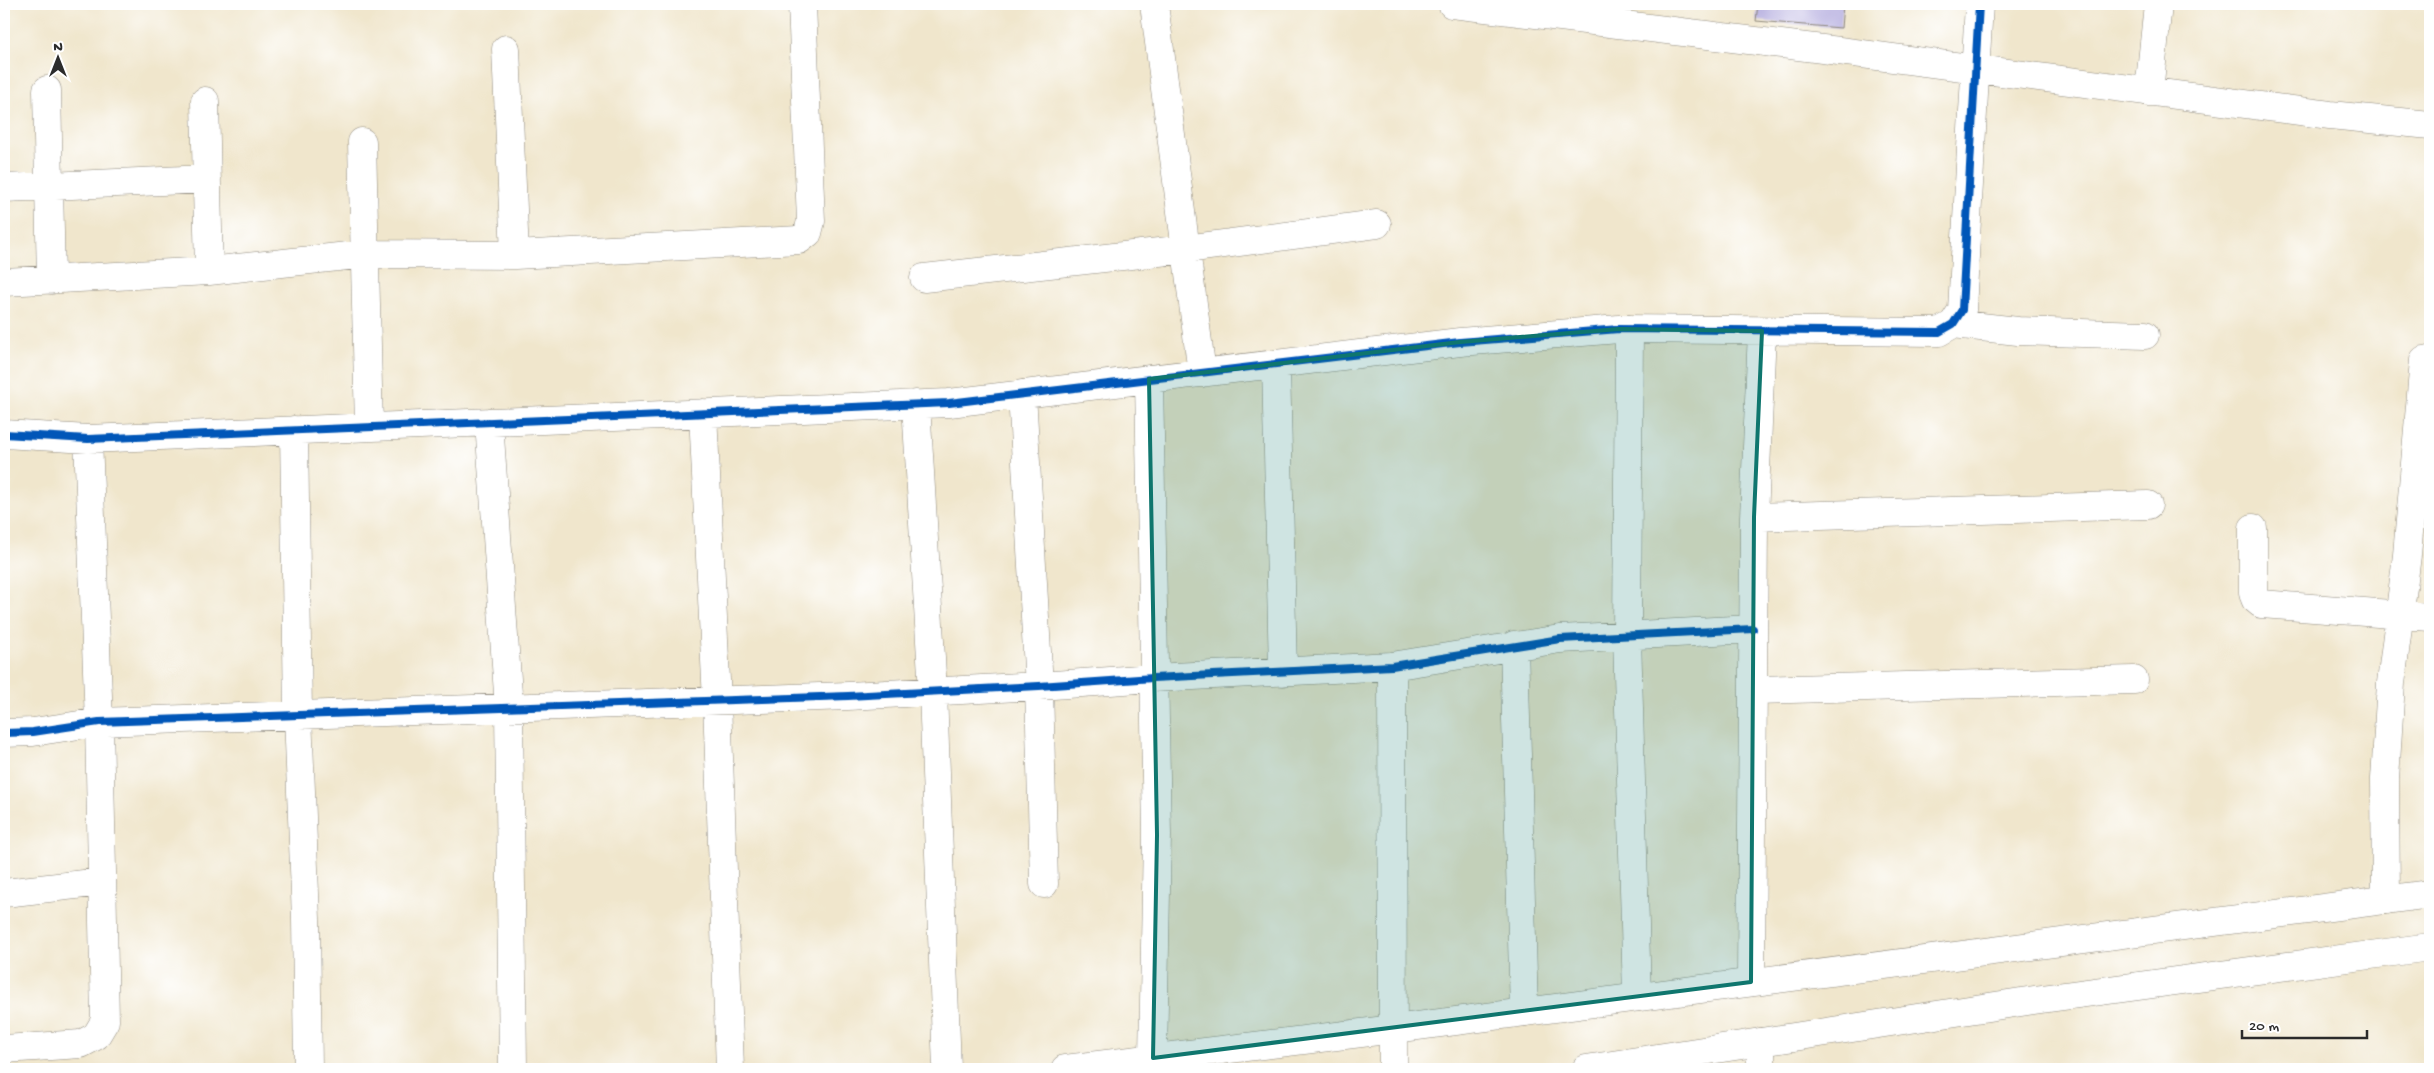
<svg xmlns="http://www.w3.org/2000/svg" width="2434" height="1073" viewBox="0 0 2434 1073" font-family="'Gochi Hand',sans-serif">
<rect width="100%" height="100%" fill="#fff"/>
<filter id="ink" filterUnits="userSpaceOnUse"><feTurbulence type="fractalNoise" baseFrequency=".02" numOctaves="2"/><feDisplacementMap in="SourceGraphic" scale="10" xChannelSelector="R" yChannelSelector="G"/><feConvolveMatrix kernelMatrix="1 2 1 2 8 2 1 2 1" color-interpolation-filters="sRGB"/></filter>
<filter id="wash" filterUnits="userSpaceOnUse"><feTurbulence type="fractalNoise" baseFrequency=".0096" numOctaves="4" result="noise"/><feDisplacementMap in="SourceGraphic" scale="20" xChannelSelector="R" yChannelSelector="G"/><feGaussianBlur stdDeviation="1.12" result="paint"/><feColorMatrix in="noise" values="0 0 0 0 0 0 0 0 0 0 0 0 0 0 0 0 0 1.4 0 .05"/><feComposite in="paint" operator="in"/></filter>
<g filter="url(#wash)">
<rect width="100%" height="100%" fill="#f0e6cc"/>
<g id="blocks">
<path fill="#bab3e1" d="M1758,4H1843L1841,28L1756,21Z"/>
</g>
</g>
<g filter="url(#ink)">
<use href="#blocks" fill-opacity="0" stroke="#8e887c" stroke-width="1"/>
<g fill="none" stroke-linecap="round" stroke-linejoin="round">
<g stroke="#8e887c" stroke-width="29">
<path id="minor" d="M1154,4L1202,373
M1452,4L1839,51L2330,115L2430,125
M506,49L515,255
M47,90L51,280
M2149,92L2158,4
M205,101L209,271
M362,142L369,427
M4,188L207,179
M924,278L1186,249L1377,224
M4,282L209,271L366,254L515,255L799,240L808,233L811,221L802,4
M1953,324L2018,331L2145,335
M1629,329L1627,636L1637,997
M1276,364L1283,672
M1149,379L1157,835L1153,1058
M1022,394L1039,686L1044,884
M916,404L933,692L947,1069
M703,413L717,701L730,1069
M489,422L509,708L513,1069
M294,430L298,715L306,919L308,1069
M4,434L88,439L949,403L1460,342L1619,329L1939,332L1953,324L1962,310L1979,4
M1754,517L2148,505
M2253,528V592L2255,599L2261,604L2430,617
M1514,645L1524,1012
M1392,666L1393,1069
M1753,690L2134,680
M4,733L33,732L99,722L848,696L1039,686L1153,678L1392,666L1560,639L1753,629
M4,893L102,882
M2386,900L2385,779L2391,683L2407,555L2424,360
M1751,982L1754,517L1762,331
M4,1049L81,1044L96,1036L105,1021L99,722L88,439
M1761,1069V1042"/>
</g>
<g stroke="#8e887c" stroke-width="29">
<path id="major" d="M1065,1069L1394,1029L2430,894
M1586,1069L2034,1000L2430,947"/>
</g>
<use href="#minor" stroke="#fff" stroke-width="28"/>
<use href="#major" stroke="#fff" stroke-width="28"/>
<g stroke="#fff" stroke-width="11">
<path id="cycleway" d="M4,434L88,439L949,403L1460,342L1619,329L1939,332L1953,324L1962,310L1979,4
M4,733L33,732L99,722L848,696L1039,686L1153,678L1392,666L1560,639L1753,629"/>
</g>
<use href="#cycleway" stroke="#0057b8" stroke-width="8"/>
</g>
</g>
<path fill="#0f766e" fill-opacity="0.2" stroke="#0f766e" stroke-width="4" stroke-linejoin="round" d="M1619,329L1762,331L1754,517L1751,982L1153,1058L1157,835L1149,379L1460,342Z"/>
<rect width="2434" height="1073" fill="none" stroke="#fff" stroke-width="20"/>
<g transform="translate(58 58)" stroke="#ffffff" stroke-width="4" paint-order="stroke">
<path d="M0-4L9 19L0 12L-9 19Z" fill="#2b2b2b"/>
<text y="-8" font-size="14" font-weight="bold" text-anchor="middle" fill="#2b2b2b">N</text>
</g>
<path d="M2242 1030v8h125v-8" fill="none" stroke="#2b2b2b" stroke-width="2.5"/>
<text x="2249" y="1030" font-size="15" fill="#2b2b2b" stroke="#ffffff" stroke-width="4" paint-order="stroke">20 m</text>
</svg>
